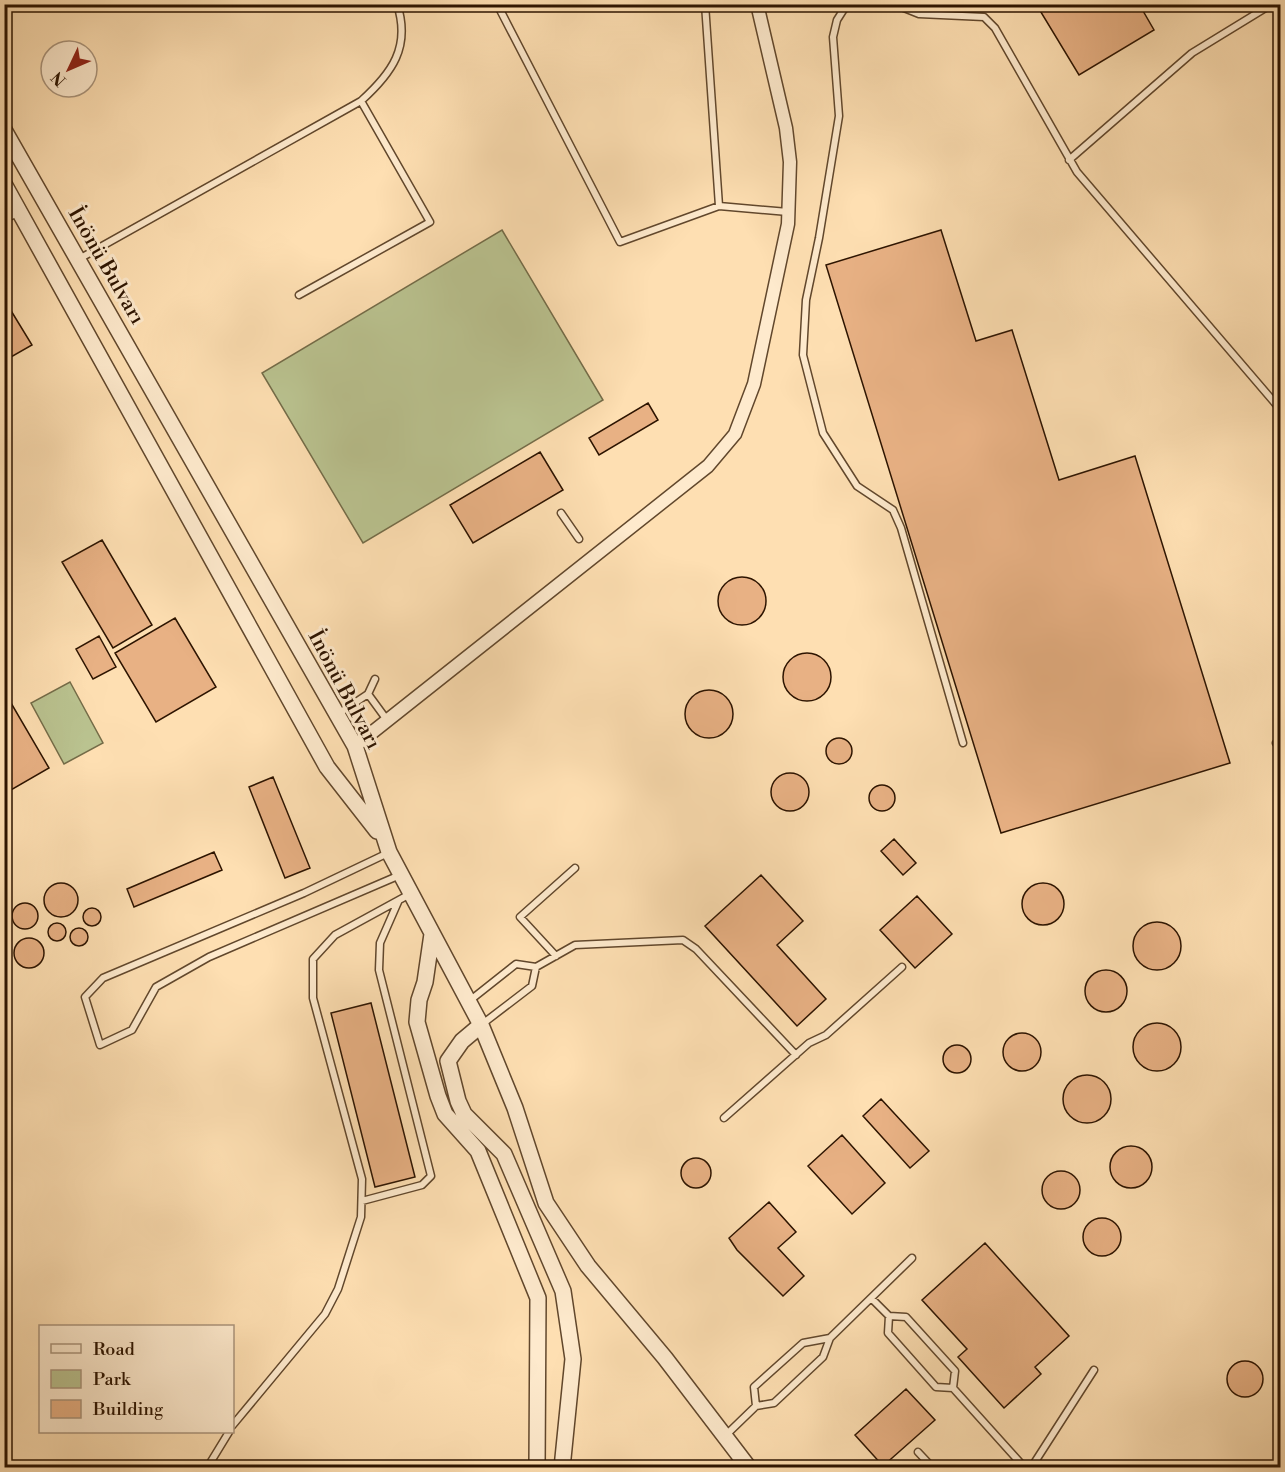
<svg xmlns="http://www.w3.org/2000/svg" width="1285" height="1472" viewBox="0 0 1285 1472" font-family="'Libre Bodoni',serif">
<rect width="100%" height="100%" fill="#fedfb2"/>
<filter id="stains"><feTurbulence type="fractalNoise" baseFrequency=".00333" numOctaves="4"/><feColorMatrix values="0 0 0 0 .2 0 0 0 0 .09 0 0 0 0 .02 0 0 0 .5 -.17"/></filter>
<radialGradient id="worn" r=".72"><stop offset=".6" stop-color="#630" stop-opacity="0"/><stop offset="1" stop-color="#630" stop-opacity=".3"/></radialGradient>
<path fill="#bac390" stroke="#746c48" stroke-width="1.5" d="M502,230L603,400L363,543L262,373Z
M70,682L103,743L64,764L31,703Z"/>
<path fill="#e8b184" stroke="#2d1400" stroke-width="1.5" d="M1036,4H1139L1154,30L1079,75Z
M941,230L976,341L1012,330L1059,480L1135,456L1230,763L1001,833L826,265Z
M10,309L32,345L4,361V312Z
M648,403L658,420L599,455L589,438Z
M540,452L563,490L473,543L450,505Z
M102,540L152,625L113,648L62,562Z
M718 601a24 24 0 1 1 48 0a24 24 0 1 1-48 0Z
M175,618L216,687L156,722L115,653Z
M99,636L116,667L93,679L76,649Z
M783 677a24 24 0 1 1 48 0a24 24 0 1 1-48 0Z
M685 714a24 24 0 1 1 48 0a24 24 0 1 1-48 0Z
M4,691L49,768L4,794Z
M826 751a13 13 0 1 1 26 0a13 13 0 1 1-26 0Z
M771 792a19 19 0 1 1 38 0a19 19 0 1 1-38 0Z
M273,777L310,868L285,878L249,787Z
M869 798a13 13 0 1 1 26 0a13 13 0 1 1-26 0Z
M894,839L916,863L903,875L881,851Z
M214,852L222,870L134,907L127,889Z
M761,875L803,921L777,945L826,999L797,1026L705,926Z
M1022 904a21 21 0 1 1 42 0a21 21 0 1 1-42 0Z
M44 900a17 17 0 1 1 34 0a17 17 0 1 1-34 0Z
M917,896L952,934L915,968L880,930Z
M12 916a13 13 0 1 1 26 0a13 13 0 1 1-26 0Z
M83 917a9 9 0 1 1 18 0a9 9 0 1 1-18 0Z
M1133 946a24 24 0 1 1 48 0a24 24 0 1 1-48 0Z
M48 932a9 9 0 1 1 18 0a9 9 0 1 1-18 0Z
M4,924L7,934L4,942Z
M70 937a9 9 0 1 1 18 0a9 9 0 1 1-18 0Z
M14 953a15 15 0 1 1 30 0a15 15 0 1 1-30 0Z
M4,959L9,970L4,978Z
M1085 991a21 21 0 1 1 42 0a21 21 0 1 1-42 0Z
M371,1003L415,1177L375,1187L331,1013Z
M1133 1047a24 24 0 1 1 48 0a24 24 0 1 1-48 0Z
M1003 1052a19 19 0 1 1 38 0a19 19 0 1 1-38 0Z
M943 1059a14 14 0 1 1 28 0a14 14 0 1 1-28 0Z
M1063 1099a24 24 0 1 1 48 0a24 24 0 1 1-48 0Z
M881,1099L929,1151L910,1168L863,1116Z
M842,1135L885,1183L852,1214L808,1166Z
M1110 1167a21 21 0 1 1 42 0a21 21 0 1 1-42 0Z
M681 1173a15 15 0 1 1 30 0a15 15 0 1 1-30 0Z
M1042 1190a19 19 0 1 1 38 0a19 19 0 1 1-38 0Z
M769,1202L796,1232L778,1248L804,1276L783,1296L737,1250L729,1238Z
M1083 1237a19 19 0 1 1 38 0a19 19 0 1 1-38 0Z
M985,1243L1069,1336L1035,1367L1041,1374L1004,1408L958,1357L967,1349L922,1300Z
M1227 1379a18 18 0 1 1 36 0a18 18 0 1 1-36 0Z
M906,1389L935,1420L883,1466L855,1435Z"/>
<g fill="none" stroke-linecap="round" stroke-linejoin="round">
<g stroke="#61472c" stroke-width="9">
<path id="service" d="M497,4L620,242L719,206L788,212
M705,4L719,206
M854,4L844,9L837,20L833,37L839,116L819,238L806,300L803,355L823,433L857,486L893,510L901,528L963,743
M894,4L919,14L984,17L995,28L1077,172L1280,409
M1069,160L1192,53L1272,4
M79,259L361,101C392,73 411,47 397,4
M299,295L430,222L361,101
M561,513L579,539
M368,694L387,720
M338,714L368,694L375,679
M1276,743L1280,741
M388,853L304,893L103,978L85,997L100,1045L132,1030L156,987L209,957L400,875
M556,956L520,917L575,868
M468,1002L516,964L536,967L575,945L683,940L696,949L796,1055
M481,1025L532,986L536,967
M724,1118L809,1043L826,1035L902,967
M362,1201L422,1185L431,1176L379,970L380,943L398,902
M871,1298L889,1316L906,1317L955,1371L953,1388L1025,1468
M889,1316L888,1333L936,1387L953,1388
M756,1406L754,1387L803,1343L830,1338
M232,1426L325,1314L338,1289L361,1217L362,1179L313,998V959L335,935L410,894
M725,1436L756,1406L774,1403L823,1357L830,1338L912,1258
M918,1452L933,1468
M207,1468L229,1432
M1031,1468L1094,1370"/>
</g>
<g stroke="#61472c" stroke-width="15">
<path id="minor" d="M4,216L19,209
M355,746L708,466L735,434L754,384L788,224L790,162L786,128L757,4"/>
</g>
<g stroke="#61472c" stroke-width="18">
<path id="tertiary" d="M4,130L355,746L389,852L481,1025L515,1108L546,1203L588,1266L665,1358L749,1468
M4,184L327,767L377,831
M432,934L425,982L419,1000L417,1022L438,1096L445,1114L478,1151L538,1298L537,1468
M481,1025L462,1041L448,1061L458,1101L464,1114L504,1154L563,1291L573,1359L562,1468"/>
</g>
<use href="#service" stroke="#feeacd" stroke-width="6"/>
<use href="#minor" stroke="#feeacd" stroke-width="12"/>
<use href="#tertiary" stroke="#feeacd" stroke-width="15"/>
</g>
<g text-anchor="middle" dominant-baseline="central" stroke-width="6" stroke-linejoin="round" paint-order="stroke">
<g font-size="21" fill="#2d1400" stroke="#feeacd">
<text transform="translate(106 266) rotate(60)">İnönü Bulvarı</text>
<text transform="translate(344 690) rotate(62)">İnönü Bulvarı</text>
</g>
</g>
<rect width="1285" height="1472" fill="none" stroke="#fedfb2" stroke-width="24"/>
<rect x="6" y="6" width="1273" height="1460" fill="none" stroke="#2d1400" stroke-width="3"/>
<rect x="12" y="12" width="1261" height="1448" fill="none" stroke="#2d1400" stroke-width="1.5"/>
<rect x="39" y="1325" width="195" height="108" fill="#feeacd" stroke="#aa947b" stroke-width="1.5"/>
<rect x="51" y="1344" width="30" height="9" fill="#feeacd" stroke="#aa947b" stroke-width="1.5"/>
<text x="93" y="1355" font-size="18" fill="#2d1400">Road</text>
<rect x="51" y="1370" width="30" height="18" fill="#bac390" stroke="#aa947b" stroke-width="1.5"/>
<text x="93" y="1385" font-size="18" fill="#2d1400">Park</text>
<rect x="51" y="1400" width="30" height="18" fill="#e8b184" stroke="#aa947b" stroke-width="1.5"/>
<text x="93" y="1415" font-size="18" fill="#2d1400">Building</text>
<g transform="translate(69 69) rotate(226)"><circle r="28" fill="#feeacd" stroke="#aa947b" stroke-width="1.5"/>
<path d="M0-4.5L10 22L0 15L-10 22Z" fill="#8f2418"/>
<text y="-9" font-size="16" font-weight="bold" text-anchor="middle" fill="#2d1400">N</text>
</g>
<rect width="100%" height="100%" filter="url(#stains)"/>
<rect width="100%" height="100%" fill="url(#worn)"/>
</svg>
